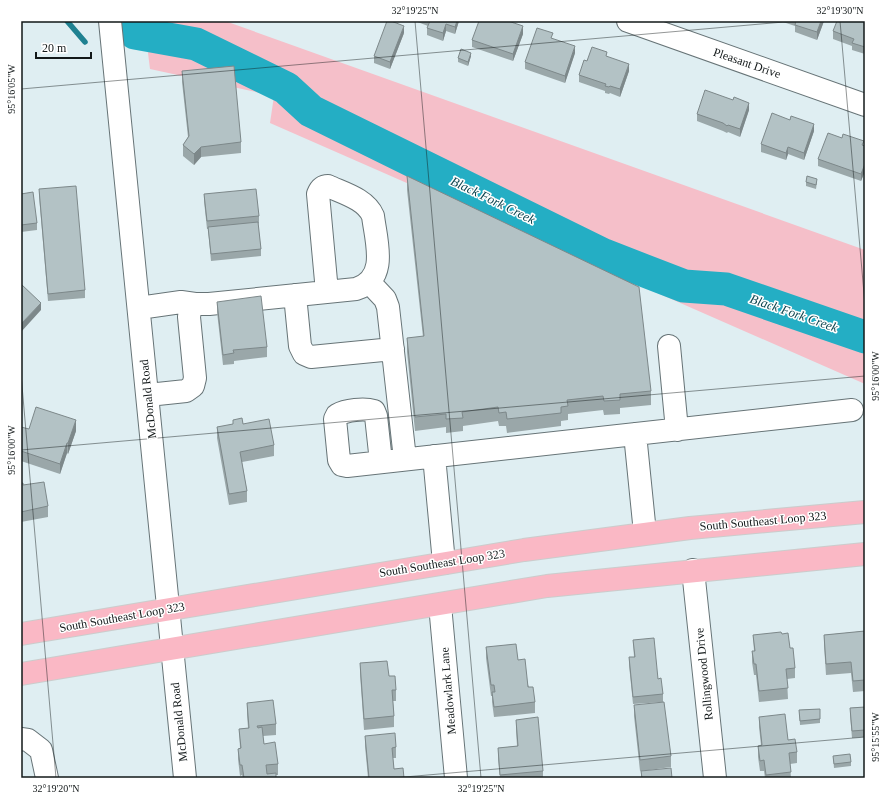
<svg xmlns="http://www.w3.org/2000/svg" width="886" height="799" viewBox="0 0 886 799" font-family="'Times New Roman',serif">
<rect width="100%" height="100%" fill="#dfeef2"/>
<path fill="#f5bfc9" d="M144,21H225L865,250V384L270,123L274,96L150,69Z"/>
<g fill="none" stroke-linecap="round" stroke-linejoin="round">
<path stroke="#1f8191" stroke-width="5.5" d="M67,21L85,42"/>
<path stroke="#24aec4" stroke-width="33" d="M135,33L196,44L286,88L311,111L604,255L684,286L726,289L865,337"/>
<g stroke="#677477" stroke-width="24">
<path id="minor" d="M110,21L185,778
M628,21L865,105
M369,282L385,299L388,307L405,459
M295,295L300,346L304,354L311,357L393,349
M139,308L181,302L195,304H209L356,289C389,279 376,241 373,216C366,199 343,193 328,186C323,186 320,189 318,194L327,292
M669,346L677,430
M148,395L186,391L193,386L195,378L189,317L191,304
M635,434L645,533
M434,456L444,563
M381,462L376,416L374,411C364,408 346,410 337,415L335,419L339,460L342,465L347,466L852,410
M693,570L715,778
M440,605L456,778
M21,739L28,740L41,750L47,778"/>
</g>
<g stroke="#cbcccc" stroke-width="24">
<path id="highway" d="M21,634L524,550L690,528L865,512
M21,674L547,586L865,554"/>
</g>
<use href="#minor" stroke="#fff" stroke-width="22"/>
<use href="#highway" stroke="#fab8c5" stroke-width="22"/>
</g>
<path fill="#9aa7a9" d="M415,21H459L455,34L446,31L443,41L427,35V28L428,26Z
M780,21H824L817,40L795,32V26Z
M865,21V54L852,50V46L833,39V31Z
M404,33L390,69L374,63V56Z
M523,34L513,61L472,47V40Z
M575,53L565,83L525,69V62Z
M471,56L468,66L458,62V58Z
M587,61L629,71L620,97L610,93L609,94L605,93V91L579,82V75Z
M182,71L241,142V153L201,157L194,165L183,156V145L188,137L182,82Z
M733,100L749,110L740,137L728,132L727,133L723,131L697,121V114Z
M814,131L804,160L788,154L786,160L761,152V144Z
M864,145L865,146V171L861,181L818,166V159Z
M407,176L651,391V405L620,408V414L604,415L603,410L568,414V420L561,421V426L507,433L506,426H499L498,421L463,426V431L446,433V427L415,431L407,352V338L423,337L407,190Z
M806,182H817L816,189L806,186Z
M39,189L85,290V298L48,301L39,196Z
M21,194L37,223V230L21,232Z
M204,194L259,216V223L258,224L261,249V256L211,261L208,229H207L204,201Z
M217,302L267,347V357L234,361V364L223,365L217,312Z
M233,420L243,424L274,445V456L242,462L247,491V502L229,505L217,438V427L233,425Z
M21,428L29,429L76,431L68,454L67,453L60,474L21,461Z
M21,483L48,506V517L21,522Z
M865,631V691L853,692L851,673L826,675L824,645V635Z
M782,634L790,648L795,668V678L787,679L788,699L759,702L756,675H754L752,662V651H754L753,635Z
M633,640L658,679L663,694V702L633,704L629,665V657H634Z
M486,647L518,660L535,702V713L494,717L492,702V696H491L486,658Z
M360,663L389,676L396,690V701H393L394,716V727L364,730L360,674Z
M247,703L276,724V735L263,736L264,744L278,764V775H276V778H243L242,775L240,776L238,759V749L240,748L239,729L248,728L247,714Z
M634,705L671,756V767L642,771L672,778H641V771H640L634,716Z
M865,707V737L852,738L850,715V708Z
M820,709V723L800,725L799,710Z
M759,717L788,740L797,752V763L790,764L791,778H765L764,771H760L758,757V746L761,745L759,727Z
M516,720L543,771V778H500L498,759V748L517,746L516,730Z
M365,736L396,747V758H393L394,769L404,778H368L365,746Z
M833,756L851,762V766L834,768Z"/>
<path fill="#7d888a" d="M457,21H459L455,34V27Z
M821,21H824L817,40V32Z
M446,24V31L443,41V33Z
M404,26V33L390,69V62Z
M523,26V34L513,61V54Z
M575,46V53L565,83V76Z
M471,53V56L468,66V62Z
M629,64V71L620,97V89Z
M749,103V110L740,137V129Z
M814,124V131L804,160V153Z
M201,147V157L194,165V154Z
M788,147V154L786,160V153Z
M865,164V171L861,181V174Z
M41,303V310L21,332V324Z
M76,420V431L68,454V443Z
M67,443V453L60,474V464Z"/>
<path fill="#b3c2c5" stroke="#7d888a" d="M387,21H391L404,26L390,62L374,56Z
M430,21H457L455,27L446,24L443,33L427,28Z
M479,21H508L523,26L513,54L472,40Z
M796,21H821L817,32L795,25Z
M837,21H865V47L852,43L854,39L833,31Z
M537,28L553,33L551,38L575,46L565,76L525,62Z
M592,47L607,52L606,56L629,64L620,89L610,86L609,87L605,86L606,84L579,75L584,60L587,61Z
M461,49L471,53L468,62L458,58Z
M234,66L241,142L201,147L194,154L183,145L189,136L182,71Z
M705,90L733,100L734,97L749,103L740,129L728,125L727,126L723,123L697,114Z
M772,113L790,120L791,116L814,124L804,153L788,147L786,153L761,144Z
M828,133L842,138L843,134L864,141L862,145L865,146V164L861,174L818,159Z
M407,176L639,287L651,391L620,394V400L604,401L603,396L567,400L568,406L561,407V413L507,419L506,412L499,413L498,407L462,412L463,418L446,419V414L415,417L407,338L424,336Z
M807,176L817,179L816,185L806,182Z
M76,186L85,290L48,294L39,189Z
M256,189L259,216L207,221L204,194Z
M33,192L37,223L21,225V194Z
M258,222L261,249L211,254L208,227Z
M21,284L41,303L21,324Z
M261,296L267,347L233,350L234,353L223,355L217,302Z
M36,407L76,420L68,443H67L60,464L21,451V427L29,429Z
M242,418L243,424L269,419L274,445L240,452L247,491L229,494L217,427L233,424V420Z
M44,482L48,506L21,512V483H23V485Z
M865,631V680L853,681L851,662L826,664L824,635Z
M781,632L782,634L788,633L790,648H793L795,668L786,669L788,688L759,691L756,664H754L752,651H755L753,635Z
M654,638L658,679L661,678L663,694L633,697L629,657H635L633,640Z
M516,644L518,660L525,659L528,687H533L535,702L494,707L492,692H495L494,685H491L486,647Z
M387,661L389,676H395L396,690H392L394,716L364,719L360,663Z
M273,700L276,724L257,726L258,728L262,727L264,744L275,742L278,764L266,765L267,774L276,773V778H244L242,765H240L238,749L241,748L239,729L249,728L247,703Z
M664,702L671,756L640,760L634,705Z
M865,707V730L852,731L850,708Z
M820,709V719L800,721L799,710Z
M785,714L788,740L795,739L797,752L789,753L791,772L766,775L764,760L760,761L758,746L762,745L759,717Z
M538,717L543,771L500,775L498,748L518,746L516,720Z
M395,733L396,747L392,748L394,769L403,768L404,778H369L365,736Z
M850,754L851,762L834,764L833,756Z
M671,768L672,778H642L641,771Z"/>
<path fill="none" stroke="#121819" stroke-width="1" stroke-opacity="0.45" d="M415,21L481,778M840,21L865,305M21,89L795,21M21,374L56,778M21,450L865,376M393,778L865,737"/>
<g text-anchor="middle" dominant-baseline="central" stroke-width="3" stroke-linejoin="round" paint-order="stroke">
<g font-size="12" fill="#121819" stroke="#fff">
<text transform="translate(747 63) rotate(19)">Pleasant Drive</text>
<text transform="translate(148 399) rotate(-96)">McDonald Road</text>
<text transform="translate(763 521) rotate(-5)">South Southeast Loop 323</text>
<text transform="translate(442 563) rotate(-9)">South Southeast Loop 323</text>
<text transform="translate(122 617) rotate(-10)">South Southeast Loop 323</text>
<text transform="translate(704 674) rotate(-96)">Rollingwood Drive</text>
<text transform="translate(448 691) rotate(-95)">Meadowlark Lane</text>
<text transform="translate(179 722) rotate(-96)">McDonald Road</text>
</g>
<g font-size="13" font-style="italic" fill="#0f4751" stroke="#fff">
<text transform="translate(493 200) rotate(26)">Black Fork Creek</text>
<text transform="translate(794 313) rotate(19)">Black Fork Creek</text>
</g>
</g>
<rect width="886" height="799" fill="none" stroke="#ffffff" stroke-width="44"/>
<path d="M36 52v6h55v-6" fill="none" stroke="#121819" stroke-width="2"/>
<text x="42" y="52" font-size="12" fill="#121819" stroke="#ffffff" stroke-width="3" paint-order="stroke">20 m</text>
<rect x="22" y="22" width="842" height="755" fill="none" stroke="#121819" stroke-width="1.5"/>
<g font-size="10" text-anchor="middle" fill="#121819">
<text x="415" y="14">32°19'25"N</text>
<text x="840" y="14">32°19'30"N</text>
<text transform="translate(11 89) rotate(-90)" y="4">95°16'05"W</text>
<text transform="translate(875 376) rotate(-90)" y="4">95°16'00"W</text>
<text transform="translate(11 450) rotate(-90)" y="4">95°16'00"W</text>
<text transform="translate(875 737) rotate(-90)" y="4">95°15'55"W</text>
<text x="56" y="792">32°19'20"N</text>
<text x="481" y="792">32°19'25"N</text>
</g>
</svg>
